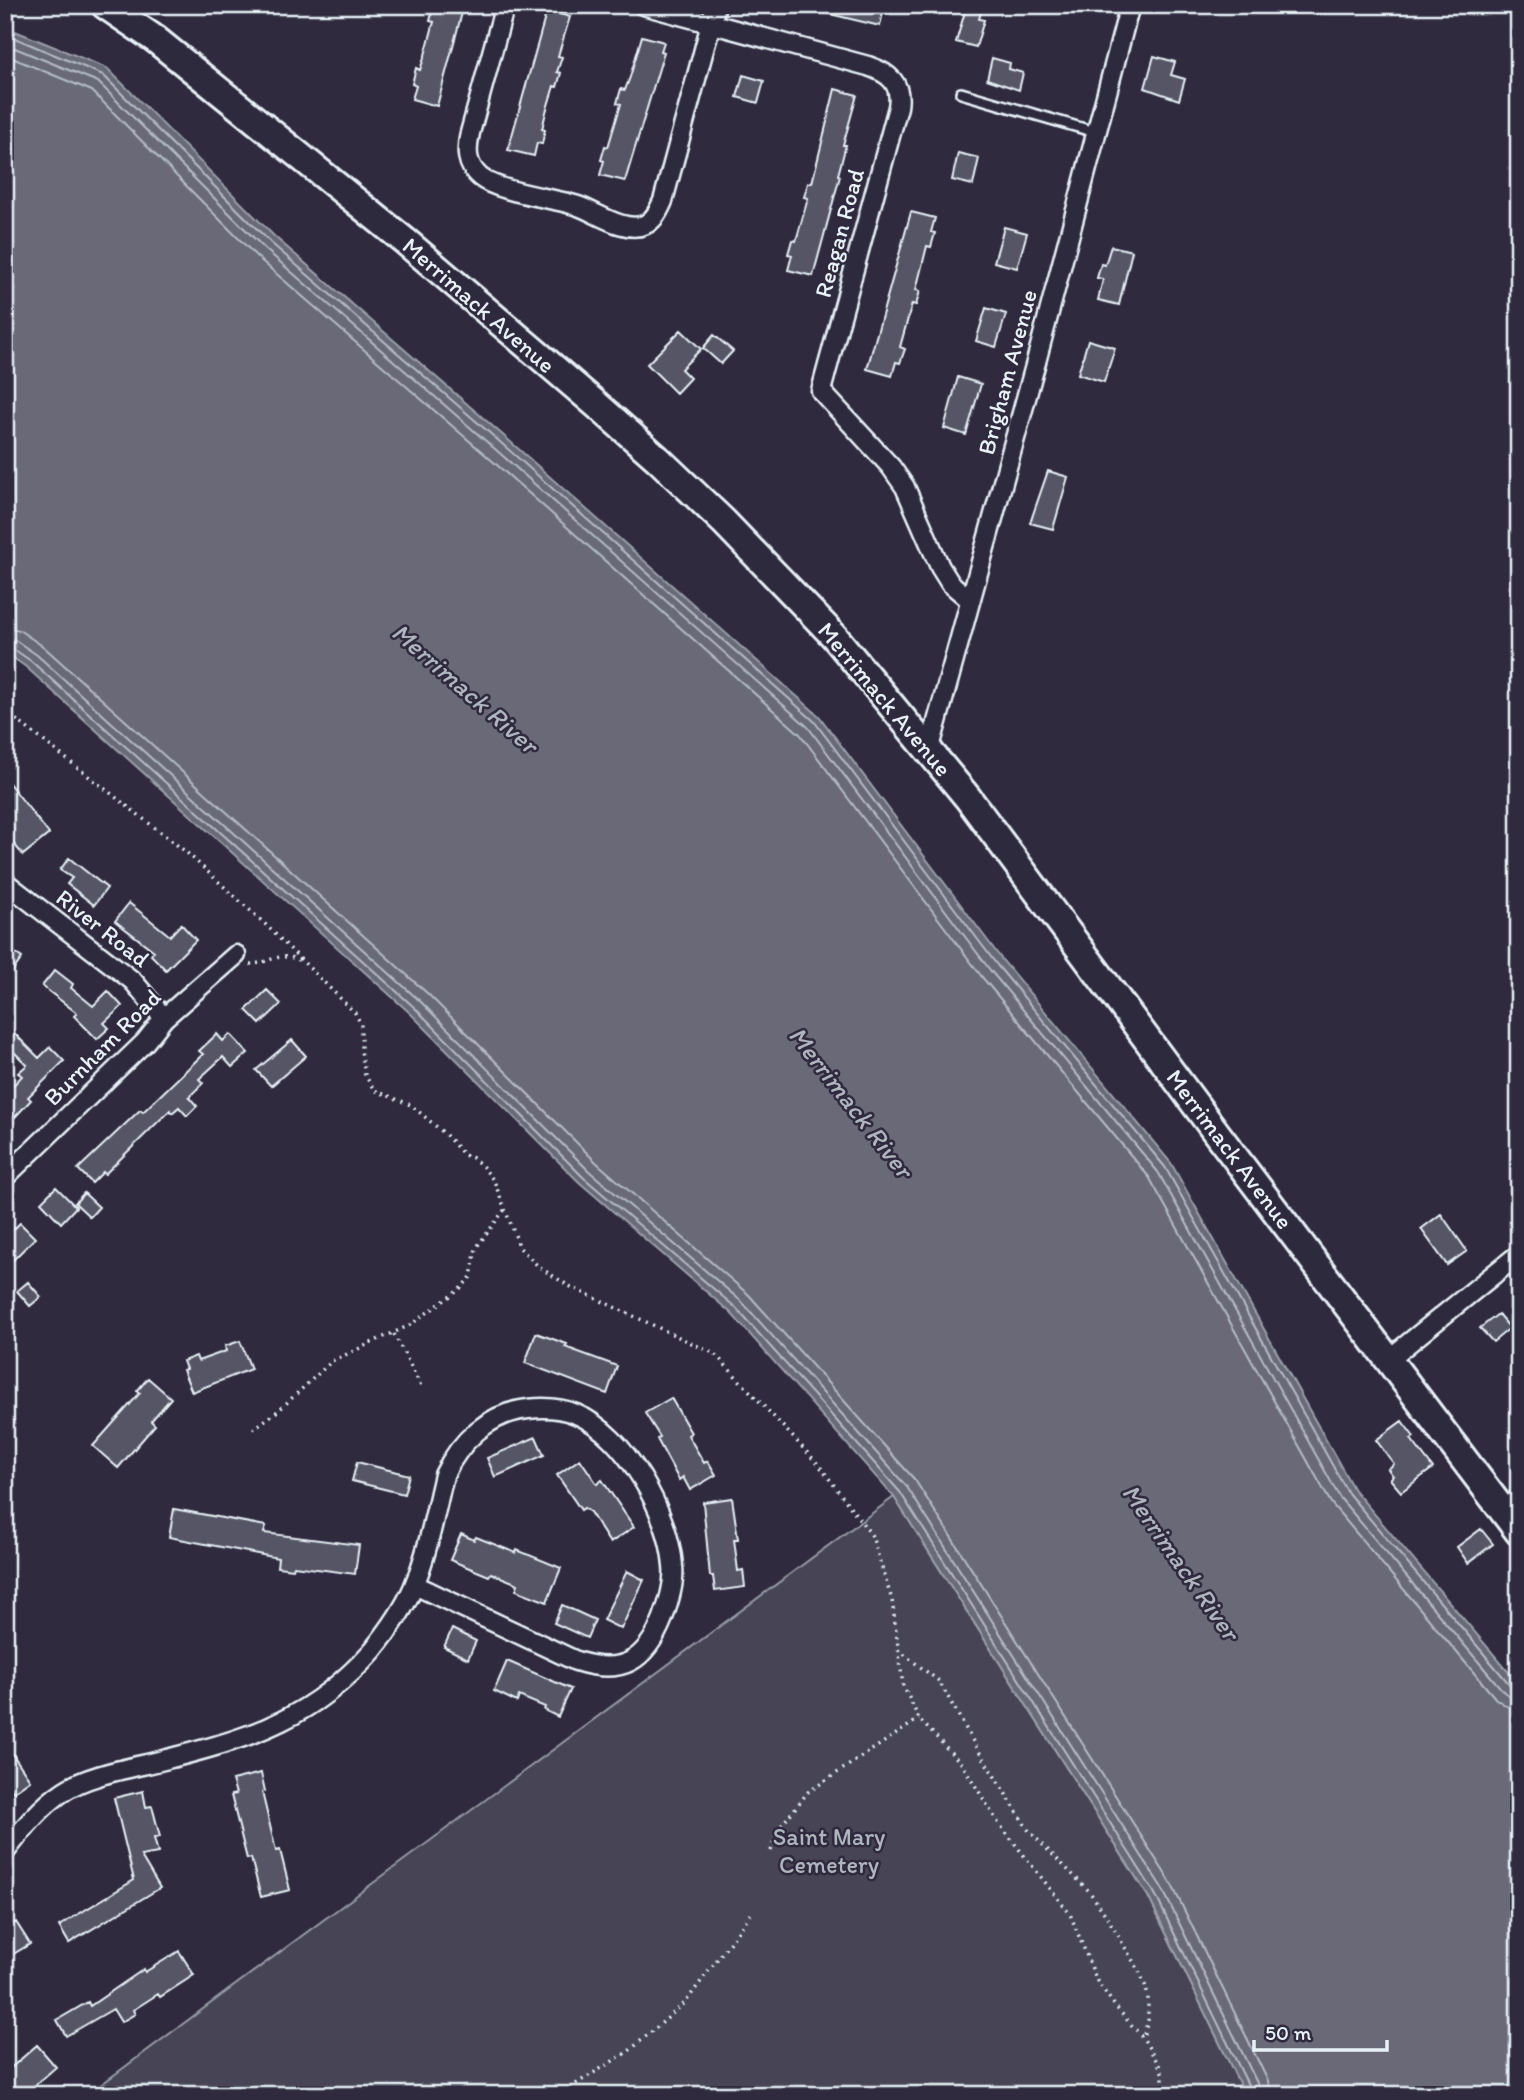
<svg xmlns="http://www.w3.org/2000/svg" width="1524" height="2100" viewBox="0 0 1524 2100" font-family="Itim,sans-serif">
<rect width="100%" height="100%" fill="#2f2a3d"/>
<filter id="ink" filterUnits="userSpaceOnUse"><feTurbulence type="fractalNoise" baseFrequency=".0143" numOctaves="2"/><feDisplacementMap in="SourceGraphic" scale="14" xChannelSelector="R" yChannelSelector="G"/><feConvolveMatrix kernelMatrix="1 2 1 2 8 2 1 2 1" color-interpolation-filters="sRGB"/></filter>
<g filter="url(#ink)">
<path fill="#464455" stroke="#979aa6" stroke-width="2" d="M894,1497L1148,1896L1245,2095H87Z"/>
<path fill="#696978" stroke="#9c9fab" stroke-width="2" d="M5,27L107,68L275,237L505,437L819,716L1003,961L1171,1163L1354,1490L1513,1677L1519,1687V2095H1245L1148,1896L894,1497L731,1313L579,1182L410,1013L26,667L5,652Z"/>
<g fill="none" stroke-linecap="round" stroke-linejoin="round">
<path stroke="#b5bbc5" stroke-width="2" d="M5,34L103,75L271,243L500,442L814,721L997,965L1165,1167L1348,1493L1511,1686L1519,1689
M5,44L98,82L265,249L495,449L808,727L990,970L1158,1172L1340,1498L1504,1692L1511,1697L1519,1698
M5,55L92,91L257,257L488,457L800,734L982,977L1149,1177L1331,1503L1496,1699L1508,1707L1519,1708
M5,627L19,630L44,647L428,994L597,1163L749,1295L915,1480L1171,1883L1268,2081L1271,2095
M5,638L15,640L37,655L421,1002L589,1171L742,1302L907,1487L1162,1888L1258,2085L1260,2095
M5,647L12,648L31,661L415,1008L583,1177L736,1308L900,1492L1154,1892L1250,2089L1251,2095"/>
</g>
<path fill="#575565" stroke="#e8f1f8" stroke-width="2" d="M434,5H464L437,106L412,99L416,86L412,84L416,68L420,70L425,55L434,22L430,21Z
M813,5H873L884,8L880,26L813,10Z
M967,5H983L979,19L984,20L976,47L956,42Z
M547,10L570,17L558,56L562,57L557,72L561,73L557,87L554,86L546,112L542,129L545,130L542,144L537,143L534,156L508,150Z
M642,36L664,42L661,51L664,52L625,181L600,175L604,161L601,160L605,146L608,147L621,104L617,103L621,89L625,90L630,77Z
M1154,56L1175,62L1171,75L1185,79L1179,100L1145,88Z
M992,58L1010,63L1009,69L1023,73L1019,90L987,79Z
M743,75L764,81L758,103L737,97Z
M835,89L857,95L843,145H846L838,175L840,176L813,276L788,270L792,255L788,254L792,240L796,241L808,198L804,197L808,183H812Z
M958,153L979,158L973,185L952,180Z
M911,212L935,218L931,232L935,233L931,247L927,246L916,290L920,291L916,305L912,304L900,347L905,349L900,363L896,362L892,376L867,369Z
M1004,227L1027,233L1017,268L994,262Z
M1111,246L1132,251L1119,305L1098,300L1103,279L1097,278L1101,264L1105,265Z
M986,308L1006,314L996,347L976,341Z
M681,330L701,349L681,369L690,378L676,393L647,364Z
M714,335L733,351L721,364L703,348Z
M1088,340L1115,348L1104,382L1078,374Z
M958,377L981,384L966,435L944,428Z
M1048,471L1068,477L1053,529L1030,523Z
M5,778L49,834L23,855L5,833Z
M69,858L107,888L94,905L67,884L72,878L60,870Z
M129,903L170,936L181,924L196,940L166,970L151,955L154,951L115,921Z
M5,946L22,958L5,982Z
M55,970L73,984L71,988L93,1006L108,991L122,1006L104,1023L109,1028L97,1039L74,1016L77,1013L42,986Z
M267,990L281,1004L260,1024L246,1010Z
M12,1031L39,1058L50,1047L64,1061L28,1097L31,1100L15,1117L5,1108V1094L22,1076L18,1073L27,1065L5,1043V1038Z
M217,1034L223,1041L230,1034L248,1053L232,1067L223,1057L199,1079L203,1083L189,1097L197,1106L187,1116L179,1107L172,1113L170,1110L105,1174L103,1172L92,1183L78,1169L140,1110L143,1112L203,1054L199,1051Z
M292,1040L306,1056L271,1086L256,1070Z
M56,1187L76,1207L61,1223L41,1202Z
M84,1193L99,1207L90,1217L75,1203Z
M1441,1214L1467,1251L1447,1265L1421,1229Z
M20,1223L35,1238L5,1268V1238Z
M28,1282L41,1297L30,1306L17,1291Z
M1498,1314L1510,1328L1493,1342L1480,1328Z
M536,1333L567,1344L565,1347L617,1366L607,1394L525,1363Z
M240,1341L251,1369L192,1392L183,1370L186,1369L183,1361L196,1356L198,1361L226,1351L225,1346Z
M148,1378L171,1398L151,1421L155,1425L118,1468L93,1446L140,1393L137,1391Z
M671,1398L691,1433L688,1435L704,1463L708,1461L716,1475L690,1490L683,1477L679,1480L657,1439L660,1437L645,1413Z
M1402,1421L1414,1437L1411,1439L1433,1468L1401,1492L1390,1479L1393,1476L1388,1469L1394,1464L1376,1440Z
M536,1437L544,1455L495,1477L487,1458Z
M580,1459L597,1484L602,1480L634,1527L610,1543L590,1512L584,1508L581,1510L557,1475Z
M357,1462L409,1475L404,1494L352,1481Z
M732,1498L738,1539H734L738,1571L743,1570L745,1587L715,1591L713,1576H710L703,1502Z
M174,1509L266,1526L264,1533L359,1545L355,1574L294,1566L293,1569L277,1567L278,1558L169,1537Z
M1481,1529L1493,1544L1468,1563L1457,1547Z
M461,1534L474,1540L476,1537L516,1553L517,1550L561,1568L547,1602L516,1590L518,1584L491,1573L489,1576L450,1560Z
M627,1571L644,1580L621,1629L603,1620Z
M562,1605L595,1620L587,1638L554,1623Z
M452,1629L476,1641L468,1659L444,1647Z
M507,1661L571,1689L558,1717L544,1710L545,1707L519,1696L517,1702L494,1691Z
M5,1743L30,1780L13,1792L5,1780Z
M261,1773L265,1791L262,1792L276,1851L280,1850L290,1890L261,1897L251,1858L247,1859L231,1795L236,1794L232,1780Z
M143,1791L146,1807L152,1806L160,1837L154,1838L158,1853L141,1856L160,1888L69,1943L59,1926L134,1880L114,1798Z
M16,1922L30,1944L5,1959V1929Z
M179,1951L194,1975L160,1997L158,1994L133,2010L135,2014L121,2022L113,2009L66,2036L57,2020L88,2002L90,2006L144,1969L145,1972Z
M37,2045L56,2067L24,2095H5V2073Z"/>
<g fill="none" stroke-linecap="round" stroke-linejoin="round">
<g stroke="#e8f1f8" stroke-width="14">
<path id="service" d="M961,93L1095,132"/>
</g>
<g stroke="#e8f1f8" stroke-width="23">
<path id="minor" d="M505,5L470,133C466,150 466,165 480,177C498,192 553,198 578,206C596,212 624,233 644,225C654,221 659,210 663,201L716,5
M643,5L868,66C889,73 902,83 898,107L821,391L891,467L905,487L940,567L950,583L970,600
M929,751L1036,362L1130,5
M5,882L133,981L164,1018
M5,1177L145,1042L164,1018L236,955
M1389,1359L1519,1254
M1503,1511L1519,1498
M5,1852C23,1829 40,1807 64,1791C91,1773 139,1767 171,1758C254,1737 314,1717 373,1650C389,1630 403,1611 413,1588C428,1553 435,1512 444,1475C460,1441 489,1413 528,1409C544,1407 561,1408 576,1414C626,1435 669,1513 673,1566C675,1582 669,1602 663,1618C646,1661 622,1676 576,1661L415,1585"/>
</g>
<g stroke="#e8f1f8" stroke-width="32">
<path id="primary" d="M105,5L155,39L405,241L597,405L658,459L724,522L834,636L968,798L1218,1135L1519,1532"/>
</g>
<path stroke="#e8f1f8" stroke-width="3.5" stroke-dasharray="2 5" stroke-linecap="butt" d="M5,711L186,852L265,924L355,1013L361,1024V1051L365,1075L374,1090L411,1105L445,1134L464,1155L473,1158L483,1167L494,1181L520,1248L539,1267L569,1286L715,1354L819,1465L872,1536L892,1600L903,1685L919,1719L962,1764L997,1821L1070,1914L1097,1981L1115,2006L1143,2038L1159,2065L1163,2074V2085L1167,2095
M250,964C270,964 276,951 299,960
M394,1334L423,1390
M253,1429L279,1410L332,1361L410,1325L459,1290L471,1277L476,1248L505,1209
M898,1650L939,1681L975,1745L1029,1831L1089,1891L1107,1917L1139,1971L1145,1985L1148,1996V2020L1143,2038
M771,1851L777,1831L808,1792L919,1719
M558,2095L629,2051L685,2003L753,1911"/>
<use href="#service" stroke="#2f2a3d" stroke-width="9"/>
<use href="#minor" stroke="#2f2a3d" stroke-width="18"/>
<use href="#primary" stroke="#2f2a3d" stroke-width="26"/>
</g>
</g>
<g text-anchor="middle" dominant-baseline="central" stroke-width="5" stroke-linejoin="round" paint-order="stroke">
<g font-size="24" fill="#e8f1f8" stroke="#2f2a3d">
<text transform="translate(839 233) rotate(-75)">Reagan Road</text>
<text transform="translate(479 305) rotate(41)">Merrimack Avenue</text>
<text transform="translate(1007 372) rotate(-75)">Brigham Avenue</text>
<text transform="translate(885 699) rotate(50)">Merrimack Avenue</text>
<text transform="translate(103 928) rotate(38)">River Road</text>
<text transform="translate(102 1047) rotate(-45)">Burnham Road</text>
<text transform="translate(1230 1149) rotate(53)">Merrimack Avenue</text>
</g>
<g font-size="24" fill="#afb4bf" stroke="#2f2a3d">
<text x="829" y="1836">Saint Mary<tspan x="829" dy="28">Cemetery</tspan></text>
</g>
<g font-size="26" font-style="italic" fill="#afb4be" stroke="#2f2a3d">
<text transform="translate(465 688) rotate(41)">Merrimack River</text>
<text transform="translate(851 1102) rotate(52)">Merrimack River</text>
<text transform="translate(1181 1562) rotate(55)">Merrimack River</text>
</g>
</g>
<rect width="1524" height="2100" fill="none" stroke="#2f2a3d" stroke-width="28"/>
<rect x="14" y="14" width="1496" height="2072" fill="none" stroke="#e8f1f8" stroke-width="2.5" filter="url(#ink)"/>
<path d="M1254 2040v10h133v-10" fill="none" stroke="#e8f1f8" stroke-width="3.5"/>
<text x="1265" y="2040" font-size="21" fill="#e8f1f8" stroke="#2f2a3d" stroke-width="5" paint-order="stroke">50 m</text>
</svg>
